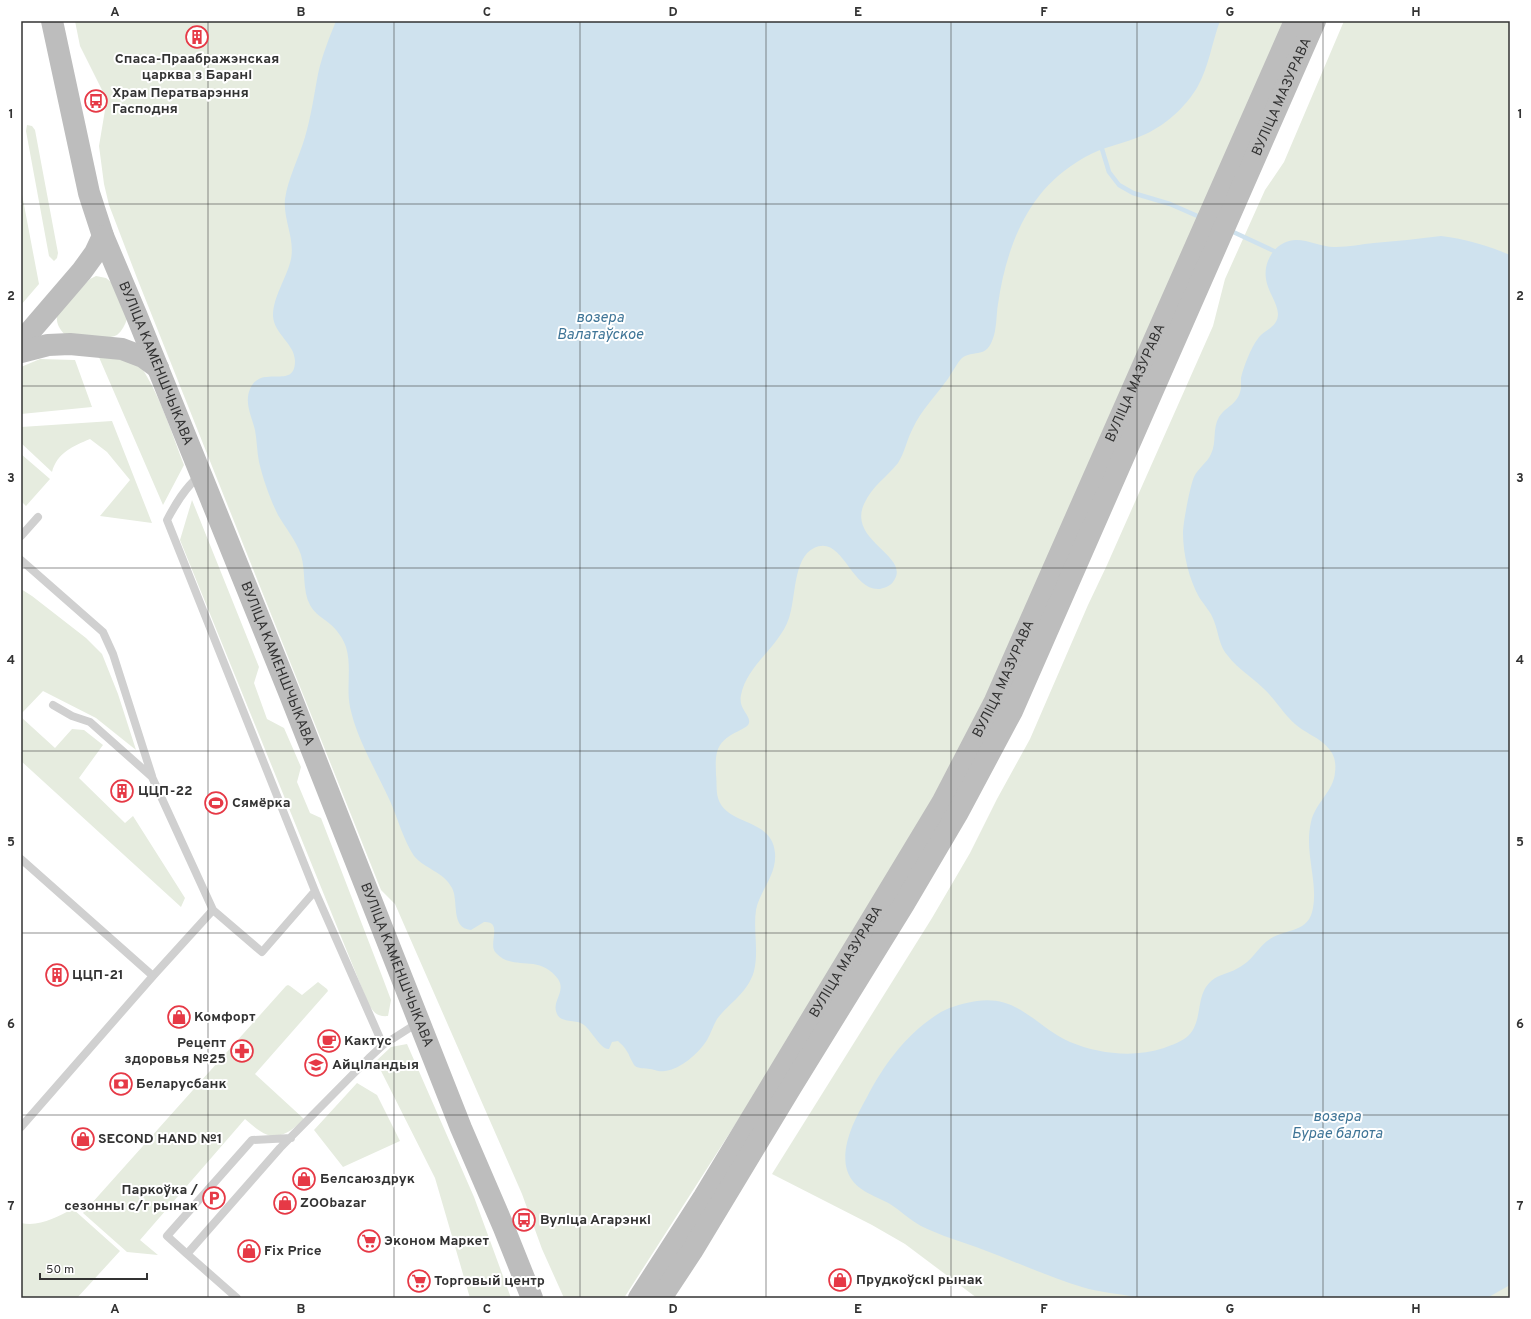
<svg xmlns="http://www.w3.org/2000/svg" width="1531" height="1319" viewBox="0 0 1531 1319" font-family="Overpass,sans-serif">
<rect width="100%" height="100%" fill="#fff"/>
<path fill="#e6ecdf" d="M75,21H1286L973,731L765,1078L624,1298H564L542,1249L522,1194L395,904L381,890L137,278L109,205L104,184L99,146L106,104L103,92L80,46Z
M1344,21H1510V1298H977L905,1244L872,1225L772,1174L932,918L970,853L997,799L1030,739L1088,605L1107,565L1213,326L1225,279L1265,190L1284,162Z
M27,125L32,126L35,130L58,253L57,258L54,261L49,256L26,131Z
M21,189L39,284L21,305Z
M96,276L106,278L111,282L127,319C125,325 122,331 117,335C107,341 77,335 65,335C59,328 56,324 57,314L90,279Z
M98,355L138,363C158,389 172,434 184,465L163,505Z
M40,359L75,360L92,407L21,414V367Z
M112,421L152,523L100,516L130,480L107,452L90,439C73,446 57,453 52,472L21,443V427Z
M21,454L50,479L26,506L21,501Z
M192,500L259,667L254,683L267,719L284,728L301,767L297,782L310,813L321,818L382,976L391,1000L388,1016C377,1017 373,1012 368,1003L180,540Z
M21,589L32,596L86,638L102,654L118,694L136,750L96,718L43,691L21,714Z
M21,717L55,748L72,729L84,730L103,745L79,778L125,823L133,816L185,898L181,907L21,761Z
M318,982L327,989L328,991L255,1074L304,1119C292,1131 277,1143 260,1131C255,1128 250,1123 245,1119L140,1240L158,1255L127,1252L83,1213L286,986L288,985L290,986L302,995Z
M407,1044L474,1197L511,1298H470L435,1178L376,1061L391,1047Z
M357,1083L377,1095L400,1141L343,1167L314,1130Z
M73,1209L120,1251L77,1298H21V1223C40,1227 56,1217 73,1209Z"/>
<path fill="#cfe2ee" d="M336,21H1220C1212,42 1209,66 1198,86C1186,107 1164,127 1141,136C1125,143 1107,146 1091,154C1073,163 1056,176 1043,191C1016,223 1004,264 998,304C996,316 997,330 992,341C985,359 972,349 961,359C955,366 950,377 944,384C933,399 921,411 913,428C907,439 905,452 898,463C887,477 872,486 864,504C847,542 913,556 893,582C890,586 884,588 880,589C851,592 843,534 814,548C793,558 796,598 789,618C780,646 747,665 741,695C738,709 751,715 749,723C747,731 723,732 717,752C715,760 716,768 716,775C717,783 716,791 718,798C727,827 772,817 775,853C777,875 760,890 756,910C753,930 759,951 754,971C748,993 729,1003 717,1019C713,1026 711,1033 707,1040C699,1053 681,1069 665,1071C657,1072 657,1070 650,1069C645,1068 639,1069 635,1066C633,1064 629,1055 628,1053C623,1045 624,1047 618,1041L612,1042L609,1049C601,1050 591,1030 584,1025C576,1018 559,1025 556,1011C553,1000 566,991 558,979C539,953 513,972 496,953C487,945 504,921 484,922L471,930C450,928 459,901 452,888C444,872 425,869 414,856C403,839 398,819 390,801C376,770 357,740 350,707C346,687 352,667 346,647C343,638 337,630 330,624C323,618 315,614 310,605C302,590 306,571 301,555C296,540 286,529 278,515C270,499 263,479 259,462C257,452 257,441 255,430C252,417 244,403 250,389C261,363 295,391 295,361C295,344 274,334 273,316C273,296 287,278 291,259C295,238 283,220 285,199C288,178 299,158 305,137C311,117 314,95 318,74C322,56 329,38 336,21Z
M1441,236C1465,239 1487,245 1510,255V1285L1487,1298H1138C1120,1293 1100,1293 1082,1287C1049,1277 1016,1262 984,1250C963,1242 941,1236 921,1226C910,1220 901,1211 890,1204C874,1195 853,1190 847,1170C840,1146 856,1117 867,1097C884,1064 908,1032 941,1012C952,1006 965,1003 977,1001C1019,995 1036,1027 1070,1042C1099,1054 1134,1058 1164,1048C1172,1045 1183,1041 1189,1035C1205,1018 1193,990 1217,977C1226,973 1235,971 1243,965C1254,958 1259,946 1270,939C1287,928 1309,933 1313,908C1318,881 1304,852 1311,822C1315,803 1334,791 1335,772C1336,766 1335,758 1332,753C1324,739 1306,734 1295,724C1283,713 1275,699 1263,688C1252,677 1238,669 1228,656C1219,646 1219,634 1214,621C1211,612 1204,605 1199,597C1189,579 1183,554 1183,533C1183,523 1190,486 1194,477C1198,468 1207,463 1211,454C1217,442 1212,429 1219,417C1227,405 1238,405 1241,388C1241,385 1241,381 1241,378C1244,366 1252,344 1261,335C1268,329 1278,325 1278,314C1277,299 1263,288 1266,268C1268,256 1277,244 1289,241C1305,237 1320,248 1336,247C1349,247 1362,244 1374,243C1396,241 1418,239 1441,236Z"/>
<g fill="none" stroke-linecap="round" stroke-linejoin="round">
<path stroke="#cfe2ee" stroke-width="4.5" d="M1102,149L1109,172L1119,185L1133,193L1170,204L1202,218
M1229,230L1274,251"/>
<path stroke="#d0d0d0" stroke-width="8" d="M199,476C185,488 176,503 167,520L315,891L383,1045
M21,536L38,517
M21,560L103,632L113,654L152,776
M53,705L72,716L90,722L152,777L213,910L262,952L315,891
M21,859L153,976L213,910
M21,1127L153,976
M187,1254L167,1236L252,1140L291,1138
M237,1298L187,1254L280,1148L369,1058L383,1045L419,1022"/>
<g stroke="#bdbdbd" stroke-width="22">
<path id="s1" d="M52,21L89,193L103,236L136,314L289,692L461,1128L504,1228L532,1298"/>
<path d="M21,342L82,271L95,253L103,236"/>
<path d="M21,352L48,345L70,344L122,349L143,357L158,368"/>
<path id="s2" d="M639,1298L704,1197L942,803L995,701L1295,21"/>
<path id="s3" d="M661,1298L692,1251L791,1087L904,904L957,814L1012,711L1315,21"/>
</g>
</g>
<path fill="none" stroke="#333" stroke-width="1" stroke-opacity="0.55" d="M208,21V1298M394,21V1298M580,21V1298M766,21V1298M951,21V1298M1137,21V1298M1323,21V1298M21,204H1510M21,386H1510M21,568H1510M21,751H1510M21,933H1510M21,1115H1510"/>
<defs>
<g id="building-ring" transform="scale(1.15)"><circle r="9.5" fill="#fff" stroke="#e63946" stroke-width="1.5"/><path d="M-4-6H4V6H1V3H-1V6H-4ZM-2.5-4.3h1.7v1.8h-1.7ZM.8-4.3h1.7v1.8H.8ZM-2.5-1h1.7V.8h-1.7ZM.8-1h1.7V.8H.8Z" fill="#e63946"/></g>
<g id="bus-ring" transform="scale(1.15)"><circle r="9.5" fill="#fff" stroke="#e63946" stroke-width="1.5"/><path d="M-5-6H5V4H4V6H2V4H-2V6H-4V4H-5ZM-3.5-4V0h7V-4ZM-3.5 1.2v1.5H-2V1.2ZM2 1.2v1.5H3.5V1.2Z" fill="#e63946"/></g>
<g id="stadium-ring" transform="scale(1.15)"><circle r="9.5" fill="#fff" stroke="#e63946" stroke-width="1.5"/><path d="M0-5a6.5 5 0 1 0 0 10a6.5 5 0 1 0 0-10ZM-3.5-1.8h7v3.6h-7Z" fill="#e63946"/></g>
<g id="shop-ring" transform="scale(1.15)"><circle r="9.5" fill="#fff" stroke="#e63946" stroke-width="1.5"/><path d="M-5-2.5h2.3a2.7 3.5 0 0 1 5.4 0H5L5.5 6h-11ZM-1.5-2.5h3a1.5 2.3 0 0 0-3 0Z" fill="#e63946"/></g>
<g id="cafe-ring" transform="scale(1.15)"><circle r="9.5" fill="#fff" stroke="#e63946" stroke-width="1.5"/><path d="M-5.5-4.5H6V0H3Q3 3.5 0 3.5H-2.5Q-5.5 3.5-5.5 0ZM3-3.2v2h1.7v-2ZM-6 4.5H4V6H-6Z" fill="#e63946"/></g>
<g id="pharmacy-ring" transform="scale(1.15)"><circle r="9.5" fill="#fff" stroke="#e63946" stroke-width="1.5"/><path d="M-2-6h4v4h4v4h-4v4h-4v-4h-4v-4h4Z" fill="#e63946"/></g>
<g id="school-ring" transform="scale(1.15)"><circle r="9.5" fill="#fff" stroke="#e63946" stroke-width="1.5"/><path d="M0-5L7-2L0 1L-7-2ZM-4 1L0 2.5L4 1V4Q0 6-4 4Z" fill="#e63946"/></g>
<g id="bank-ring" transform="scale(1.15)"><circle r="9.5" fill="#fff" stroke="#e63946" stroke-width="1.5"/><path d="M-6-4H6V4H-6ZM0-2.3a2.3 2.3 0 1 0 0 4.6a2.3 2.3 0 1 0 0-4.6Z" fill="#e63946"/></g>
<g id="parking-ring" transform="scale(1.15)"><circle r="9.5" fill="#fff" stroke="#e63946" stroke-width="1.5"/><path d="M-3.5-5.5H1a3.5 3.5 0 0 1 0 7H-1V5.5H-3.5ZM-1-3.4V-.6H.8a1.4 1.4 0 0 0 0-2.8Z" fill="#e63946"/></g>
<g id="supermarket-ring" transform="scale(1.15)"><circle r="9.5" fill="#fff" stroke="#e63946" stroke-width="1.5"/><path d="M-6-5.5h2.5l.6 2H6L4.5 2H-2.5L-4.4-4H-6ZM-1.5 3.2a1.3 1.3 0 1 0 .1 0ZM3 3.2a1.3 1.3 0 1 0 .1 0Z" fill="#e63946"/></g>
</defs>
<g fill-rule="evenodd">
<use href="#building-ring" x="197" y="37"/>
<use href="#bus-ring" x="96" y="101"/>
<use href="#building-ring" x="122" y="791"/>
<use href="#stadium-ring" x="216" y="803"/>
<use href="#building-ring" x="57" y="975"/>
<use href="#shop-ring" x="179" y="1017"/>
<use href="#cafe-ring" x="329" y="1041"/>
<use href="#pharmacy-ring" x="242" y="1051"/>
<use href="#school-ring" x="316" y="1065"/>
<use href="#bank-ring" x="121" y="1084"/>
<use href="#shop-ring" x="83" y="1139"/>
<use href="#shop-ring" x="304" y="1179"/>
<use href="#parking-ring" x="214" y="1198"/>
<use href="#shop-ring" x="285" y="1203"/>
<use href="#bus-ring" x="524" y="1220"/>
<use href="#supermarket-ring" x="369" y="1241"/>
<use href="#shop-ring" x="249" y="1251"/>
<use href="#shop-ring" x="840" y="1280"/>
<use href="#supermarket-ring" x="419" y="1281"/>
</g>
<g text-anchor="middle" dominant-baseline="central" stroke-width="4" stroke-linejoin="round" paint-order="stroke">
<g font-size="14" font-weight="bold" fill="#333" stroke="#fff" text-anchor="start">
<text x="197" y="59" text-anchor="middle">Спаса-Праабражэнская<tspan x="197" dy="16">царква з Барані</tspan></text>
<text x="112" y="93">Храм Ператварэння<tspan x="112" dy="16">Гасподня</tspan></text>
<text x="138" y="791">ЦЦП-22</text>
<text x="232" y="803">Сямёрка</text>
<text x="72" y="975">ЦЦП-21</text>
<text x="194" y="1017">Комфорт</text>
<text x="344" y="1041">Кактус</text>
<text x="226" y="1043" text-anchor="end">Рецепт<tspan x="226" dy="16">здоровья №25</tspan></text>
<text x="332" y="1065">Айціландыя</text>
<text x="136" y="1084">Беларусбанк</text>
<text x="98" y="1139">SECOND HAND №1</text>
<text x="320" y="1179">Белсаюздрук</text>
<text x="198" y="1190" text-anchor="end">Паркоўка /<tspan x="198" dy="16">сезонны с/г рынак</tspan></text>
<text x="300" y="1203">ZOObazar</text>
<text x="540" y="1220">Вуліца Агарэнкі</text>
<text x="384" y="1241">Эконом Маркет</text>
<text x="264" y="1251">Fix Price</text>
<text x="856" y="1280">Прудкоўскі рынак</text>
<text x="434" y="1281">Торговый центр</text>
</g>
<g font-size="14" fill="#333" stroke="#fff">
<text stroke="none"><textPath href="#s3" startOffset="1355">ВУЛІЦА МАЗУРАВА</textPath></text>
<text stroke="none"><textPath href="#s1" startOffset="359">ВУЛІЦА КАМЕНШЧЫКАВА</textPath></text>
<text stroke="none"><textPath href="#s2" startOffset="1043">ВУЛІЦА МАЗУРАВА</textPath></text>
<text stroke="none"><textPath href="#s1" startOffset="683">ВУЛІЦА КАМЕНШЧЫКАВА</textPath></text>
<text stroke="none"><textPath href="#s2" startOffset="719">ВУЛІЦА МАЗУРАВА</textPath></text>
<text stroke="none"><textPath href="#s2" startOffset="395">ВУЛІЦА МАЗУРАВА</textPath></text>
<text stroke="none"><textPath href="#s1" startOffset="1007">ВУЛІЦА КАМЕНШЧЫКАВА</textPath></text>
</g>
<g font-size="15" font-style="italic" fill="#3f7597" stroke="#fff">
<text x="600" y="318">возера<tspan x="600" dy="17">Валатаўское</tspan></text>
<text x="1337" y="1117">возера<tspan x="1337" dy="17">Бурае балота</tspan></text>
</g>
</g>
<rect width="1531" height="1319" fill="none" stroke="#ffffff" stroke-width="44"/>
<path d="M40 1273v6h107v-6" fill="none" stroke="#333333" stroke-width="2"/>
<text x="46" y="1273" font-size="12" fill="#333333" stroke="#ffffff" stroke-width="3" paint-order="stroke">50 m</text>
<rect x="22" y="22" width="1487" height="1275" fill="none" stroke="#333" stroke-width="1.5"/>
<g font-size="13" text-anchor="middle" font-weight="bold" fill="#333">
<text x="115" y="16">A</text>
<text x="301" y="16">B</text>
<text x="487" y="16">C</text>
<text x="673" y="16">D</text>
<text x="858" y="16">E</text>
<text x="1044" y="16">F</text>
<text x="1230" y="16">G</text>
<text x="1416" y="16">H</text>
<text x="11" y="118">1</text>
<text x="1520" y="118">1</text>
<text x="11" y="300">2</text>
<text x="1520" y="300">2</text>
<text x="11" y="482">3</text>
<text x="1520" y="482">3</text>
<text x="11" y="664">4</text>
<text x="1520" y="664">4</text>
<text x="11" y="846">5</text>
<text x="1520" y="846">5</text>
<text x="11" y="1028">6</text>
<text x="1520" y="1028">6</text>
<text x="11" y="1210">7</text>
<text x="1520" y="1210">7</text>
<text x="115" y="1313">A</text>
<text x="301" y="1313">B</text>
<text x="487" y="1313">C</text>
<text x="673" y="1313">D</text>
<text x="858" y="1313">E</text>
<text x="1044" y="1313">F</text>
<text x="1230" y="1313">G</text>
<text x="1416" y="1313">H</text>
</g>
</svg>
